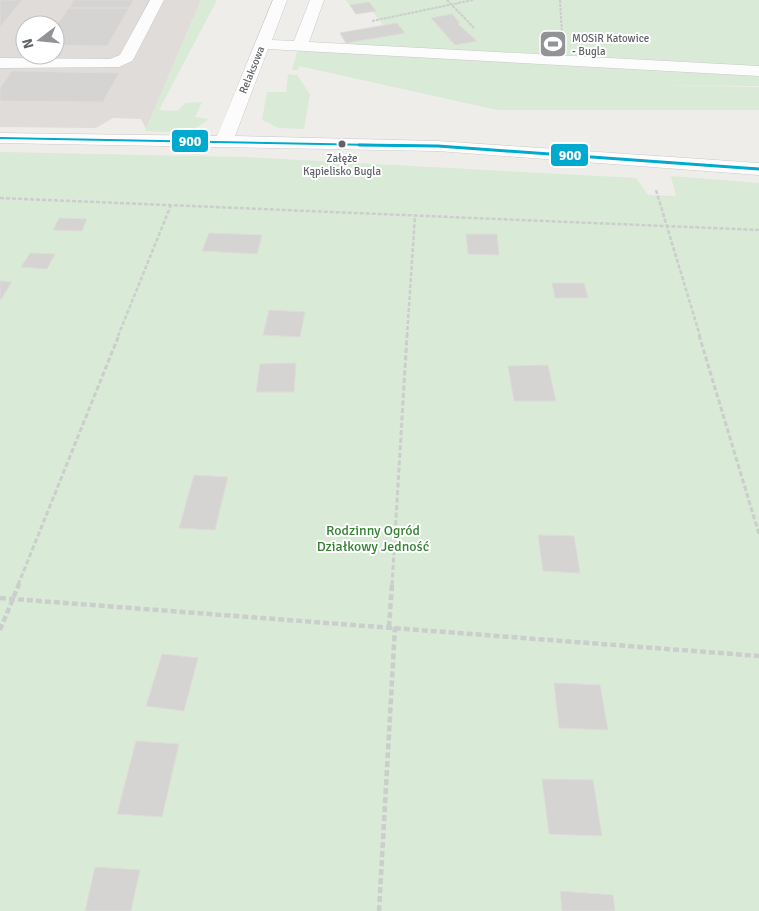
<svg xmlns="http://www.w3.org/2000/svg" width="759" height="911" viewBox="0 0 759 911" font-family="Signika,sans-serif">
<rect width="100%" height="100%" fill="#efedea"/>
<path fill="#dfdcda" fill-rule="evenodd" d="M0,0H201L146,129L141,119L113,118L96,128L0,127ZM25,25H55V55H25Z"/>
<path fill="#d9ead6" d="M201,0H217L159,110L178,111L185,103L202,102L195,117L209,119C192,135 168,132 145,131Z
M346,0H759V86L639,85L759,87V110H497L299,66L298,70H292L298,48L344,52L346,43L340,33L384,26L372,11L356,14Z
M288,74L297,75L310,94L304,129L279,128L262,120L267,92H286Z
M0,152L244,157L636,178L648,195L676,196L671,176L759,183V911H0Z"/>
<path fill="#d6d4d3" stroke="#dedcd9" d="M0,0H22L0,27Z
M74,0H134L129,8H69Z
M369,2L376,11L356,14L350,5Z
M69,8H129L107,46L55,45V27Z
M452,14L460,23L458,24L477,41L455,45L431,18Z
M397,23L405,33L346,43L340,33Z
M12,71L119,73L103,102L0,101V88Z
M59,218L87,219L82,231L53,230Z
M209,233L262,235L257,254L202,251Z
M466,234H497L499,255L468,254Z
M30,253L55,254L47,269L21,267Z
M0,281L12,282L0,301Z
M552,283H584L588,298H555Z
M269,310L305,312L300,337L263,335Z
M296,363L294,392H256L260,364Z
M548,365L556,401H514L508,366Z
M194,475L228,477L215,530L179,528Z
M538,535L574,536L580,573L543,571Z
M162,654L198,658L184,711L146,706Z
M554,683L600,685L608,730L559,728Z
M136,741L179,744L162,817L117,814Z
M542,779L593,780L602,836L549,834Z
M95,867L140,870L131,911H85Z
M560,891L613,895L615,911H562Z"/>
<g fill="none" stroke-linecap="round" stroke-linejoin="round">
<g stroke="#c9c9ca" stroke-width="1">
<path id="minor" d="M150,0H164L134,58L132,61L119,67L0,68V58L110,59L120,55Z
M273,0H287L272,40L294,41L310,0H324L309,42L759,66V76L268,49L235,136L438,141L759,163V175L438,151L0,143V133L217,136Z"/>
</g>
<path stroke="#cbcecc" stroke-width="2" stroke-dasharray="3 1" stroke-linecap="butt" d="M447,0L474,28
M560,0L562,34
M372,21L473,0"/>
<path stroke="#cbcecc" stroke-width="2.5" stroke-dasharray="4 2" stroke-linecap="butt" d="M656,190L700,336
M0,198L759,230
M118,336L171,205
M407,336L415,216"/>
<path stroke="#cbcecc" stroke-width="3" stroke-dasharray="5 2.5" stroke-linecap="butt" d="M699,335L759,534
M18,585L119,335
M392,585L407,335"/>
<path stroke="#cbcecc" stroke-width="4.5" stroke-dasharray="6 3" stroke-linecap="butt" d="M0,598L759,656
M389,627L392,584
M0,630L19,584
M379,911L395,627"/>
<use href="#minor" fill="#fdfcfc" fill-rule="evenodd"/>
<g stroke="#fff" stroke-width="4">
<path id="bus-1-far1" d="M0,138L428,146"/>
</g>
<g stroke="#fff" stroke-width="6">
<path id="bus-1" d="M359,145L438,146L759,169"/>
</g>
<use href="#bus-1-far1" stroke="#00a9ce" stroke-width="2"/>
<use href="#bus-1" stroke="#00a9ce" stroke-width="3"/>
</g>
<defs>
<g id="stadium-square" transform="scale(1.4375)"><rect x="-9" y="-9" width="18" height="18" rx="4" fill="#919396" stroke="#fff"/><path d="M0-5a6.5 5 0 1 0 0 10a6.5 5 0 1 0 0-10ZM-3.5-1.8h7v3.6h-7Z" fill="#fff"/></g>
</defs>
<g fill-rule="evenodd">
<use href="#stadium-square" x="553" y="44"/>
</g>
<circle fill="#5f6368" stroke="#fff" stroke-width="2" cx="342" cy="144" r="4.5"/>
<g text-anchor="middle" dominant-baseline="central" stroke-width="4" stroke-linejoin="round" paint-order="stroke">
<g font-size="11" fill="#5f6368" stroke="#fff" text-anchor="start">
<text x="572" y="38">MOSiR Katowice<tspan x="572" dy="13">- Bugla</tspan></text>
</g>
<g font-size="11" fill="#5f6368" stroke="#fff">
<text transform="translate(252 70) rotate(-68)">Relaksowa</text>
</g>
<g font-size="11" fill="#5f6368" stroke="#fff">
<text x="342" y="158">Załęże<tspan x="342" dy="13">Kąpielisko Bugla</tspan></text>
</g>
<g font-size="14" fill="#358234" stroke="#fff">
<text x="373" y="530">Rodzinny Ogród<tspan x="373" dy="16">Działkowy Jedność</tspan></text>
</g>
</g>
<g stroke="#fff" stroke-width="2">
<rect x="171" y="129" width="38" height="24" rx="5" fill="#00a9ce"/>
<rect x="550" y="143" width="39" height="24" rx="5" fill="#00a9ce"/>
</g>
<g font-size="14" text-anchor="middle" font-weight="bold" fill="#fff">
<text x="190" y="146">900</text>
<text x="570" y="160">900</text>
</g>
<g transform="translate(40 40) rotate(254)"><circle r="24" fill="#ffffff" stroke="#bfc1c3"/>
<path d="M0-4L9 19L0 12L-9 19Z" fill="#919396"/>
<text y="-8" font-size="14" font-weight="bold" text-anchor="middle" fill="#5f6368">N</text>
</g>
</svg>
